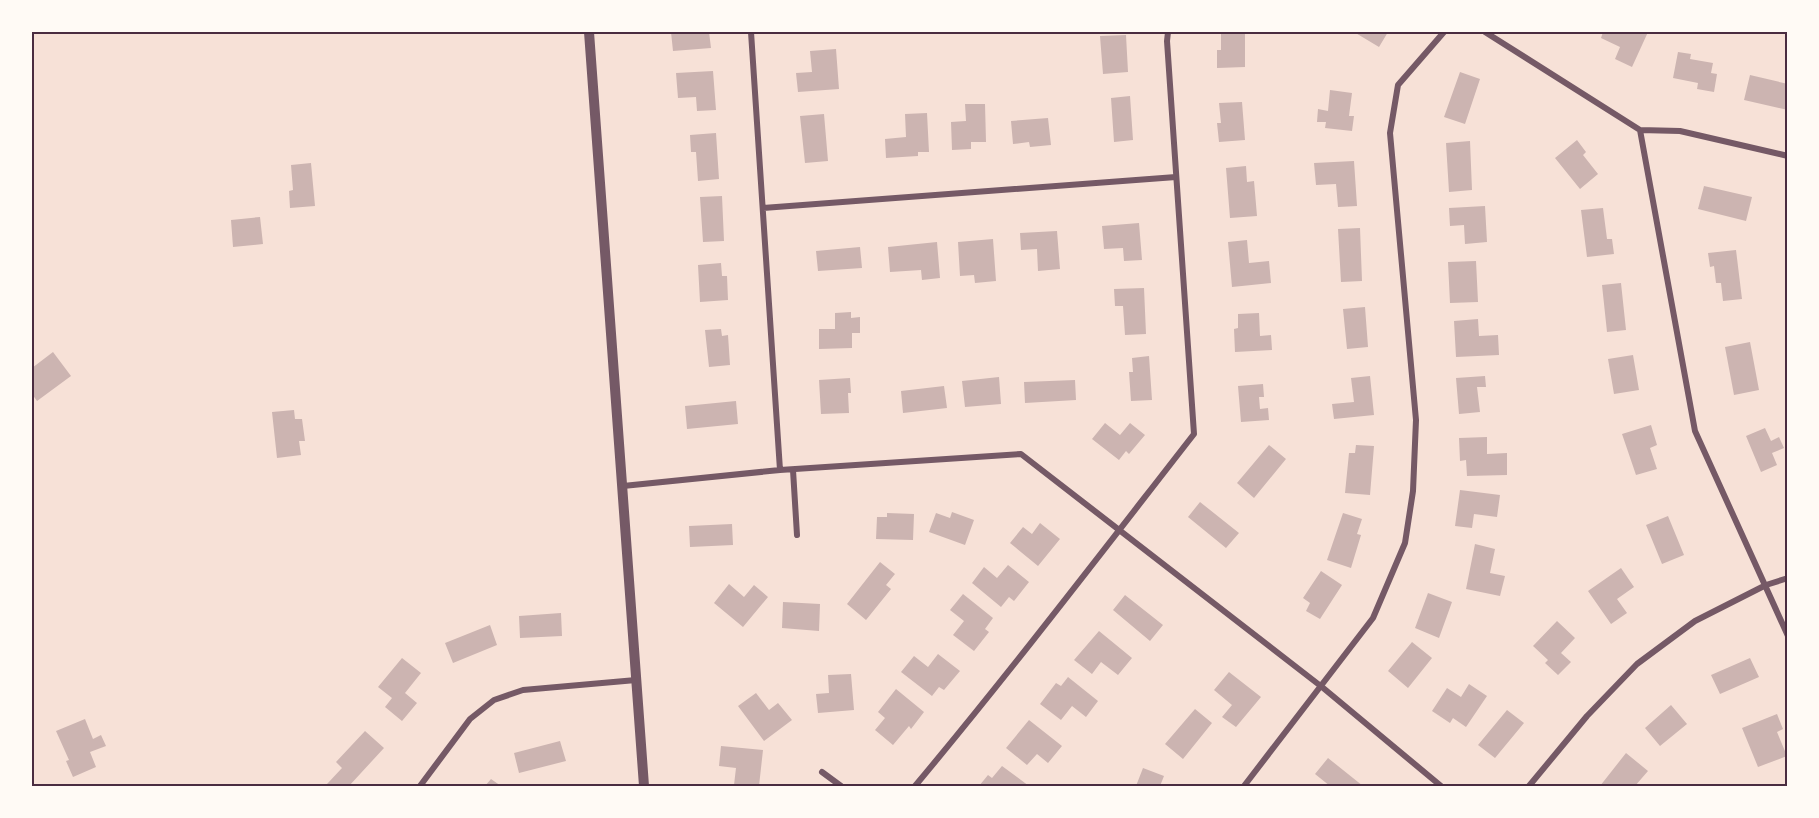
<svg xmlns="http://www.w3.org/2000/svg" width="1819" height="818" viewBox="0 0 1819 818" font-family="'Open Sans',sans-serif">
<rect width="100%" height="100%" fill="#f7e1d7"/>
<path fill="#ccb4b1" d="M671,32H709L711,48L673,51Z
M1221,32H1245V67L1217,68V50H1221Z
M1354,32H1388L1379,47Z
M1603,32H1648L1632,67L1615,59L1620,47L1601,38Z
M1126,35L1128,72L1103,74L1100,36Z
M836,49L839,89L798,92L796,73L812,72L810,51Z
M1678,52L1691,54L1690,59L1713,63L1711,73L1717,74L1714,92L1697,89L1698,83L1673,78Z
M713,71L716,110L697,111L696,97L678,98L676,73Z
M1460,72L1480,79L1465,124L1444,117Z
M1750,75L1788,84V110L1744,100Z
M1330,90L1352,93L1349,116H1354L1352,131L1325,128L1326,122H1317L1318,109L1328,111Z
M1130,96L1133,140L1114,142L1111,98Z
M1242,102L1245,140L1219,142L1217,123H1221L1219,103Z
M965,104H985L986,142H971V149L952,150L951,122L966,121Z
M927,113L929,152H918V156L886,158L885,139L906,137L905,114Z
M824,114L828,161L805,163L800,116Z
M1048,118L1051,145L1030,147L1029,142L1013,144L1011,121Z
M716,133L719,179L698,181L696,152H691L690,135Z
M1577,140L1586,152L1583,155L1598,174L1580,189L1555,158Z
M1470,141L1472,190L1449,192L1446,143Z
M1354,161L1357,206L1338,207L1336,184L1316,185L1314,163Z
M311,163L315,206L290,208L289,191L293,190L291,165Z
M1246,166L1247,182L1254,181L1257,216L1230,218L1226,168Z
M1704,186L1752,197L1746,221L1698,209Z
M722,196L724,241L703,242L700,197Z
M1485,206L1487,242L1465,244L1464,225L1450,226L1449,208Z
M1603,208L1607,239H1612L1614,254L1587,257L1581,210Z
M260,217L263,244L233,247L231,220Z
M1139,223L1142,260L1124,261L1123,248L1104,249L1102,226Z
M1360,228L1362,281L1341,282L1338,229Z
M1057,231L1060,269L1038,271L1037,249L1021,250L1020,233Z
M993,239L996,281L975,283L974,275L960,276L958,242Z
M1247,240L1249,263L1269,261L1271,283L1232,287L1228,242Z
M937,242L940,278L922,280L921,270L890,272L888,247Z
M860,247L862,268L818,271L816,251Z
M1736,250L1742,299L1723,301L1721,283H1716L1714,266L1710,267L1708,253Z
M1476,261L1478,302L1450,303L1448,262Z
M721,263L722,276H727L728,300L700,302L698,265Z
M1621,283L1626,330L1607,332L1602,285Z
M1144,288L1146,334L1125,335L1123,306H1115L1114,289Z
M1365,307L1368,347L1347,349L1343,309Z
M851,312V318L860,317V333H852V348L819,349V329H835V313Z
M1259,313L1260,336L1271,335L1272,350L1235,352L1234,329L1238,328V314Z
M1478,319L1479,336L1498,335L1499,355L1456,357L1454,321Z
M721,329L722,336L728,335L730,365L709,367L705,330Z
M1750,342L1759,390L1734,395L1725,347Z
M53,352L71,376L37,401L32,394V368Z
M1633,355L1639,390L1614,394L1608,359Z
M1149,356L1152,400L1131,401L1129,372H1133L1132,358Z
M1370,376L1374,415L1334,419L1332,404L1354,402L1351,378Z
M1485,376L1486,387H1477L1480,412L1459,414L1456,378Z
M999,377L1001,404L965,407L962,381Z
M850,378L851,393H848L849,413L821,414L819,380Z
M1075,380L1076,400L1025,403L1024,382Z
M1263,384L1264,397H1259L1260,409L1268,408L1269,420L1241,422L1238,386Z
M944,386L947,408L903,413L901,391Z
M736,401L738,424L687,429L685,406Z
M294,410L295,419H302L305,441H299L301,455L277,458L272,412Z
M1105,423L1120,435L1130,423L1145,435L1129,454L1126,451L1119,460L1092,439Z
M1651,425L1657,445L1650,448L1657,469L1636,475L1622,434Z
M1765,428L1771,441L1779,437L1784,448L1772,453L1777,465L1761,472L1746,436Z
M1487,437V454L1507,453V475L1467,476L1466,460L1460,461L1459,438Z
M1269,445L1286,459L1254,498L1237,483Z
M1356,445L1374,446L1370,495L1345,493L1349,453H1355Z
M1460,490L1500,495L1497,517L1474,514L1472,528L1455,526Z
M1200,502L1239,533L1226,548L1188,517Z
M952,512L974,520L965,545L929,532L936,513L950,518Z
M887,513L914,514L913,540L876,539L877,517H887Z
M1343,513L1362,519L1357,534L1361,535L1351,568L1327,560Z
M1668,516L1684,555L1662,564L1646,525Z
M1040,523L1060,539L1038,566L1010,543L1023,527L1032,534Z
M732,524L733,545L690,547L689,526Z
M1475,544L1495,549L1490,573L1505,576L1500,596L1466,589Z
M880,562L895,574L886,585L891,589L866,620L847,604Z
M1008,565L1029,582L1014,601L1009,597L1001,607L972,583L984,567L997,578Z
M1621,568L1634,587L1617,599L1627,613L1611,624L1588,591Z
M1321,571L1342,585L1320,619L1306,611L1310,603L1303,598Z
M729,584L744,597L754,585L768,597L743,627L714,603Z
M1428,593L1452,602L1439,638L1415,628Z
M963,594L993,618L985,629L989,632L974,651L953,635L964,621L950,610Z
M1125,595L1163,625L1150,641L1113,610Z
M783,602L820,604L819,631L782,628Z
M561,613L562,636L520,638L519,616Z
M1557,621L1575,638L1561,653L1571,662L1558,675L1545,663L1548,660L1533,646Z
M490,625L497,645L453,663L445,643Z
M1099,631L1132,658L1118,675L1101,662L1092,674L1074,660Z
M1412,642L1432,658L1408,688L1388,671Z
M938,654L960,671L944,690L939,687L932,696L901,672L914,656L928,667Z
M402,658L421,673L405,693L417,703L402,721L385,707L392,698L378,687Z
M1750,658L1759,677L1720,694L1711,675Z
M1229,672L1261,697L1236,727L1222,717L1232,705L1214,690Z
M851,674L854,710L818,713L816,694L829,693L828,675Z
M1068,677L1098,701L1086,717L1072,706L1061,720L1040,704L1056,683L1061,686Z
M1469,684L1487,696L1466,727L1453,718L1450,723L1432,711L1447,688L1461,697Z
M896,689L924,712L911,729L909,726L893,745L875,730L885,718L878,712Z
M756,693L769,710L778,703L792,720L764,741L738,706Z
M1671,705L1687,724L1660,746L1645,728Z
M1195,709L1212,723L1183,759L1165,744Z
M1507,710L1524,723L1495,758L1478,745Z
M1777,714L1783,729L1777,732L1787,756L1758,767L1742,728Z
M85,719L93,739L101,735L106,746L90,752L96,767L73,777L66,761L69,760L56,731Z
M1029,720L1062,746L1048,763L1037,754L1027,765L1006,748Z
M365,731L384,748L349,786H329L327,784L342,768L336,762Z
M560,741L566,761L519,773L514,753Z
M721,746L763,750L759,786L734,785L736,768L719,766Z
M1626,753L1648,771L1635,786H1600Z
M1328,758L1363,786H1330L1315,774Z
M1002,766L1029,786H979L988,775L992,778Z
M1143,768L1164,776L1160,786H1136Z
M491,779L501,786H485Z"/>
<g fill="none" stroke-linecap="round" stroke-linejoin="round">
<path stroke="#755966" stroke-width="6" d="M751,32L780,470
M1485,32L1640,130
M1640,130L1695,431L1788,636
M1640,130L1680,131L1788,156
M763,208L1176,177
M793,470L797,535
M623,486L780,470L1021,454L1322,687L1441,786
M822,772L841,786
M420,786L470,719L494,700L523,690L636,680
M915,786C1011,671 1102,552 1194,434L1167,41L1168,32
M1244,786L1373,618L1405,543L1413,491L1416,420L1390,133L1398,85L1444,32
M1529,786L1587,716L1637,664L1695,621L1766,585L1788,578"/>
<path stroke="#755966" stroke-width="10" d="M589,32L644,786"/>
</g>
<rect width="1819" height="818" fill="none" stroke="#fffaf5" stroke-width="66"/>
<rect x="33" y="33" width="1753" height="752" fill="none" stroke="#4a2c40" stroke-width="2"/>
</svg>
